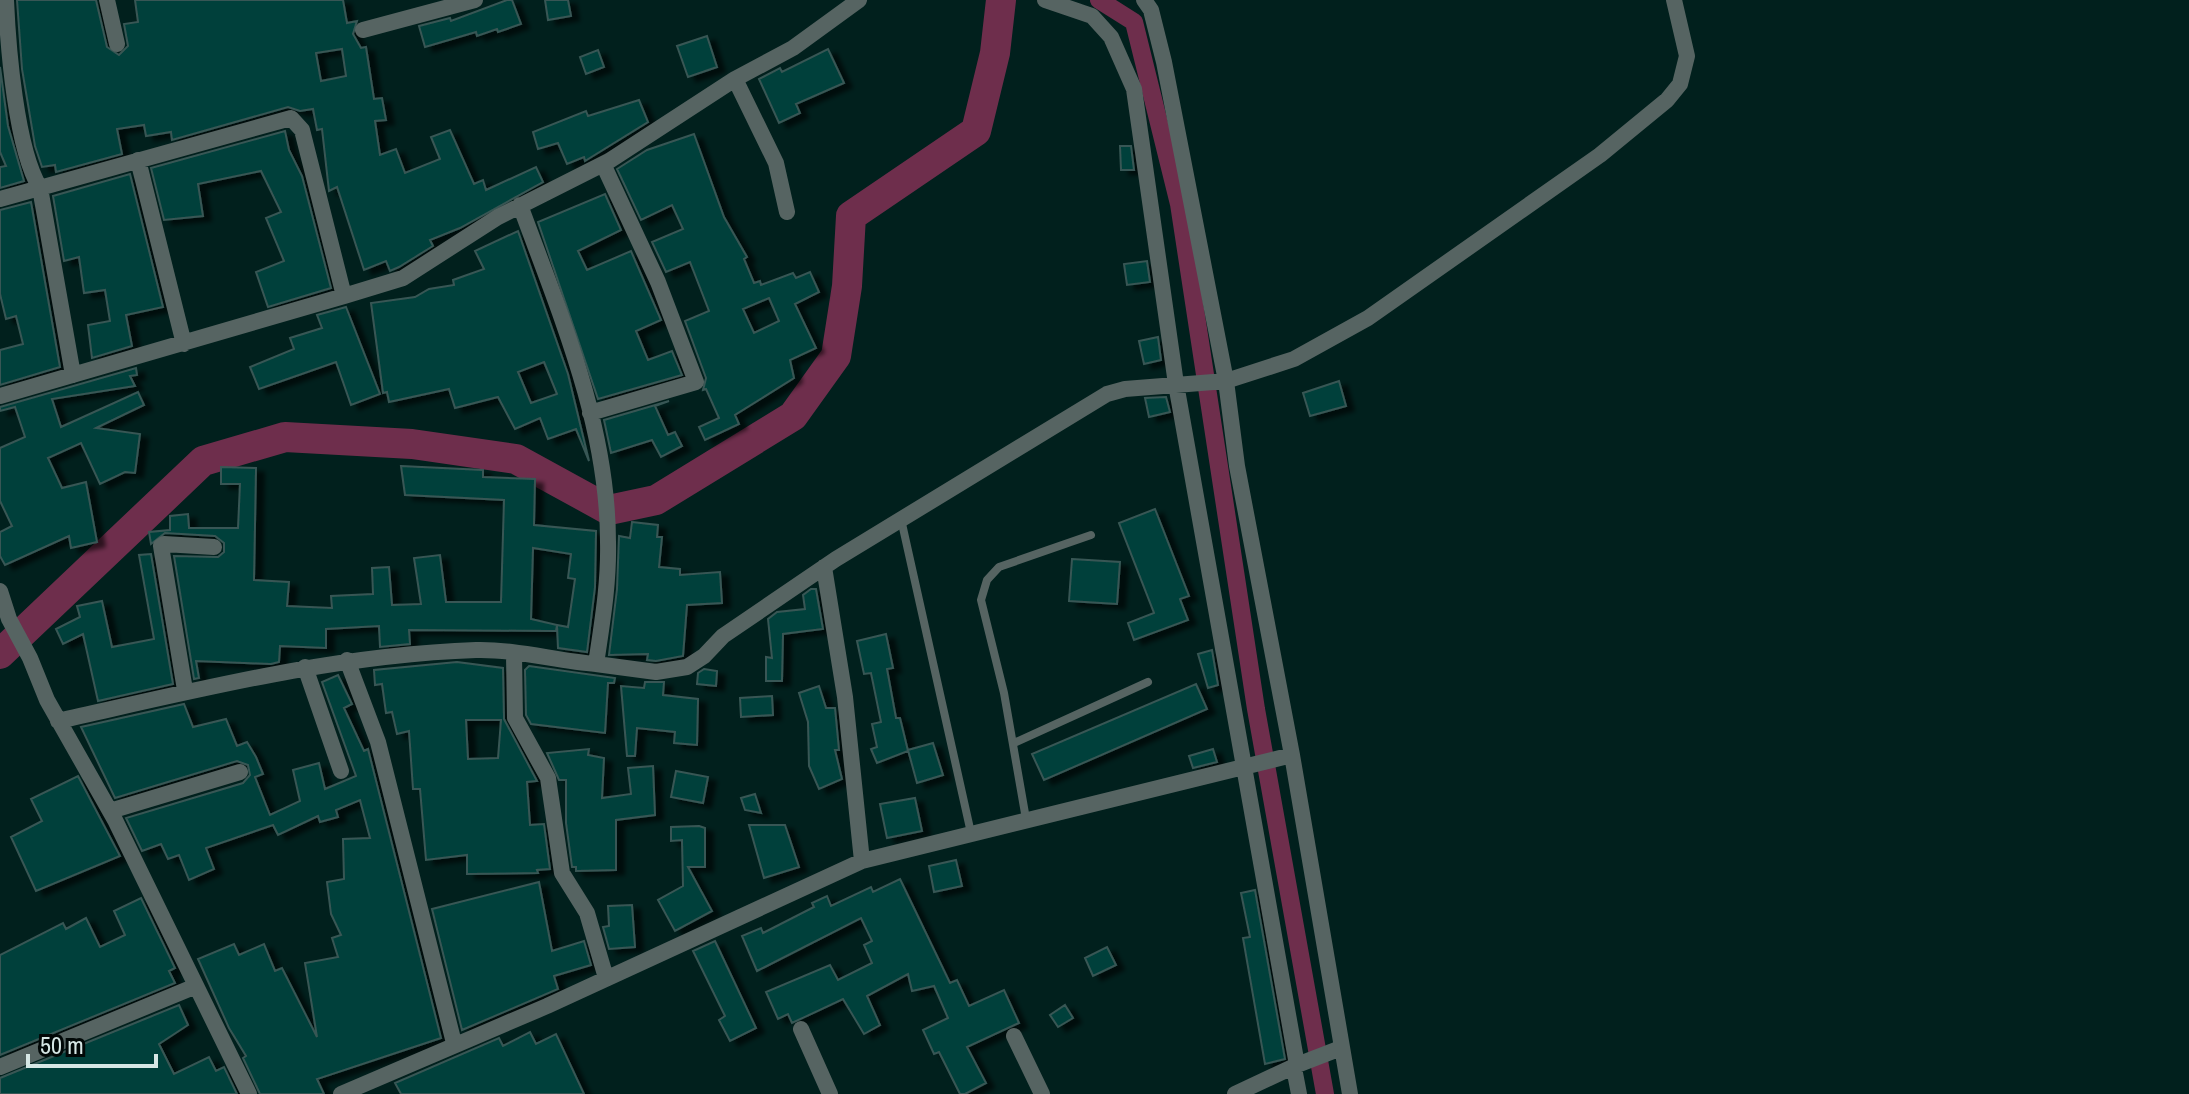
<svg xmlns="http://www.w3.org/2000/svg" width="2189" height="1094" viewBox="0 0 2189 1094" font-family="'Archivo Narrow',sans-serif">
<defs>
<filter id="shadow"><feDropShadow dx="8" dy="4.5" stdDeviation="2" flood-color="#0009"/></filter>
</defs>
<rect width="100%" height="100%" fill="#01201d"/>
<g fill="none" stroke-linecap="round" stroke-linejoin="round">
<path stroke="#6e2e4c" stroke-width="18" d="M1099,0L1134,22L1179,204L1256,709L1325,1094"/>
<path stroke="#6e2e4c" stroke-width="30" d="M0,654L203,461L285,437L412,444L516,459L609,510L656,500L793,416L836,356L847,286L851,216L976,131L995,53L1001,0"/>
</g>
<path fill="#00403b" stroke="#385754" stroke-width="2" fill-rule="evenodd" filter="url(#shadow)" d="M17,0H96L107,47L119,55L128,46L124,24L138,22L135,0H343L347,23L357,21L353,34L361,48L366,47L374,99L382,98L386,120L375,121L380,155L396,149L405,173L440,159L431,137L450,130L474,184L483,180L486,190L536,167L543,182L460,228L430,240L433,246L399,267L390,271L386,261L364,270L337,187L329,191L322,129L317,130L313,109L300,111L288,107L172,140L171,132L146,136L144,125L117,129L122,154L56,172L55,165L42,167L35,146L22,69ZM342,49L346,76L321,81L316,53Z
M507,0H512L521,24L498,32L497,29L477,36L476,32L425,47L419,26L450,18L451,21Z
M545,0H568L571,16L548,20Z
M707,36L717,67L688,77L677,46Z
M828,49L844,83L796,104L800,113L779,123L759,79L780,68L782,72Z
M598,50L604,67L586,74L580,57Z
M0,67L8,126L24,181L0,188V167L6,166L0,152Z
M639,100L648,122L585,161L584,157L567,164L558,143L538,149L533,132L586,111L588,116Z
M285,131L289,150L302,176L331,288L268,307L256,272L284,261L266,218L281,212L261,171L198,184L203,216L164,220L151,168Z
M694,134L724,217L747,257L744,259L754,283L760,281L761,285L793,273L796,278L810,272L819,292L795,304L816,348L790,360L794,378L735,415L739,424L705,440L699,427L719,418L706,389L703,390L706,378L685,321L709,311L690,262L666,272L652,242L683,229L672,205L641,220L617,169L647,150ZM769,298L779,321L754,333L743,309Z
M1120,146H1131L1134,170H1121Z
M130,174L163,307L126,315L132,346L92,358L88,325L110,321L105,290L84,293L79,257L64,261L53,196Z
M605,194L621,230L578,251L587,270L631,251L661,320L636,331L648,360L672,351L682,375L598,399L538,222Z
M31,202L60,367L0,385V350L23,344L16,316L6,319L0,294V210Z
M518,231L568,374L589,461L576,429L548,439L540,418L515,429L498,397L455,408L449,389L389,402L387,392L383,393L371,303L415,297L429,289L454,285L453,280L484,269L475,251ZM544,362L557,394L531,403L518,372Z
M1147,261L1150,282L1127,285L1124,264Z
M346,307L380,394L351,405L336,362L259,389L250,367L294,349L290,338L322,328L317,315Z
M1158,337L1161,360L1144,364L1139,341Z
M136,368L137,375L130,376L135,386L52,399L61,427L138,392L144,405L96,428L140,434L135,473L125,472L100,484L81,443L48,458L62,488L86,482L97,542L71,548L69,536L5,565L0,556V532L12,526L0,501V448L25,437L15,407L0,411V407Z
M1339,381L1346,406L1310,416L1303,393Z
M1166,397L1170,412L1149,417L1145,398Z
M669,401L655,406L668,435L675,432L682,446L661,457L652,440L611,453L604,420Z
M401,466L483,470V477L535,479L534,525L596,531L595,587L587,652L558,648L557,625L568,627L575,579L568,578L571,554L533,548L531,619L557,625L556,631L409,630L410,644L380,647L379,626L326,629V648L280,646L279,662L271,664L196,661L199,678L194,679L174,556L218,557L224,552V543L215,536L165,533L151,544L149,532L170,530V516L188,514L189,528H238L240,484H221V467L256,468L254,580L289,582L287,606L332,608L331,596L373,594L372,568L389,567L392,605L421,604L414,558L440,555L446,602H501L504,500L405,495Z
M1155,509L1189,596L1180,599L1188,620L1134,640L1128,623L1154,613L1119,523Z
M632,522L658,525L657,537H662L659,567L680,569V575L720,572L722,603L687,605L683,656L656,661L647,660L648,654L609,655L617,589L619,536L630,538Z
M151,554L173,684L98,701L83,634L63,644L56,629L80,617L77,606L102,601L112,647L154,639L139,555Z
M1072,559L1120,562L1117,604L1069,601Z
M811,589H816L823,629L783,634L782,681H766V657L772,658L768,619L777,612L805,609L803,595Z
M886,634L893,668L887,669L896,718H900L908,751L877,763L871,749L877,747L872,724L881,722L871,673L864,674L857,641Z
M1212,650L1218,685L1208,688L1198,654Z
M457,662L503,668L504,719L537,781L527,782L530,825L544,824L550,869L537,870L538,873L467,874V855L426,860L420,789H413L409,731L397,734L392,712L386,713L382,684L375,685L374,670ZM466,720H501L498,758L468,759Z
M529,666L615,678L614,683H608L605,733L531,724L526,715L525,670Z
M704,669L717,671L716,686L697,684L698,673Z
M338,675L352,704L344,708L364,751L368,749L441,1038L317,1079L324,1094H260L243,1058L246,1056L229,1028L198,959L234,944L239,955L264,944L275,971L282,968L317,1037L305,963L338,957L332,938L341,935L331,914L327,882L344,879L343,839L370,838L360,800L336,810L338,817L320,822L318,816L278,835L273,825L206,848L214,869L189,880L179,855L168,859L161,844L142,851L126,818L243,783L250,775L248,765L237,761L115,798L81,727L184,704L193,727L226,719L237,746L247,742L256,757L263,774L255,777L270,815L300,801L293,770L319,763L325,789L356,776L322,682Z
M645,682H664L663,695L698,699L697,745L674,743L675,732L637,728L635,756H627L621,686L644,688Z
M1196,684L1207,709L1044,780L1032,754Z
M819,686L826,708H835L839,750H835L842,779L819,789L809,766L808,722L799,693Z
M772,696L773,715L741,717L740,698Z
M933,743L943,775L917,783L908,750Z
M589,749L588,755L604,758L602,798L631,794L628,768L653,766L655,815L616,820V870L576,871V867H572L566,823V780H559L547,753Z
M1213,749L1217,762L1193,768L1189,756Z
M676,771L708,777L703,803L671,797Z
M78,776L120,856L36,891L11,837L42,821L31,799Z
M755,794L761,813L745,810L741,798Z
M915,798L922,831L887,838L880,804Z
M749,825H785L799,867L764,878Z
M699,826L705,828V867H688L712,911L675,931L658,900L683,886L682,840L671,841V827Z
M956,860L962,886L934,892L929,866Z
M900,879L950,983L957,980L969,1006L1004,990L1019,1023L967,1047L986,1083L965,1094H960L939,1052L934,1054L923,1030L948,1018L934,986L912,991L908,974L867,996L880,1025L864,1034L843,999L792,1023L788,1014L778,1019L766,992L830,965L838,980L872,963L864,945L872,941L861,918L757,971L742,936L761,928L763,933L814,907L812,903L827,896L831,906L871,887L873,892Z
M539,882L552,951L584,941L591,965L554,976L558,989L462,1030L432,909Z
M1255,890L1285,1059L1265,1064L1243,938L1250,937L1241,893Z
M141,898L175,968L169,971L175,983L0,1055V955L63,923L66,929L86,918L100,947L125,935L114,911Z
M632,905L635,947L609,949L603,927L609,926L608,906Z
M715,941L756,1028L730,1041L719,1020L725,1016L693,951Z
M1107,947L1116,965L1093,976L1085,958Z
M179,1005L188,1025L159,1044L174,1074L209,1057L216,1071L224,1067L237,1094H0V1078Z
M1065,1005L1073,1018L1058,1027L1050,1015Z
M530,1032L536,1044L556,1034L584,1094H401L395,1083L499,1038L503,1046Z"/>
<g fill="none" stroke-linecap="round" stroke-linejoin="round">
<path stroke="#566462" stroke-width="8" d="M901,519L971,833
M1014,743L1148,682
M1026,819L1004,693L981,600L987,580L999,567L1091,535"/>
<path stroke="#566462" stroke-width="16" d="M6,0C8,47 16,149 40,188L73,375
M107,0L117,44
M1045,0L1092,16L1111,37L1134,89L1176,384L1297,1065L1235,1094
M1144,0L1151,10L1164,62L1226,381L1237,466L1292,755
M363,30L475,0
M735,79L776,163L787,212
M138,160L184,344
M0,199L291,118L302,130L344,296L403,278L498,217L609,161L735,79L793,48L859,0
M0,396L344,296
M590,413L696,382L658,282L603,164
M824,567L845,697L862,861
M0,591L9,619L30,658L47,700L115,820L249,1094
M514,655L515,718L548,778L562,873L587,913L606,978
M347,660L378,742L454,1043
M596,664L656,672L687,667L704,656L723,636L836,559L1107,394L1125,389L1226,381L1294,359L1368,318L1600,155L1667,100L1680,84L1687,56L1674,0
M305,667L341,771
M185,690L161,546L164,544L214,547
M58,721C197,690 333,655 476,650C515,649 557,661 596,664C602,623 609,584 608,542C608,425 560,314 520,205
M110,811L240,772
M801,1029L830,1094
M1014,1036L1042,1094
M1297,1065L1341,1048
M0,1067L196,986
M1294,1068L1299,1094
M341,1094L547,1006L862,861L1292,755L1350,1094"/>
</g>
<path d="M28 1054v12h128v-12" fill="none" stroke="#d6e7e5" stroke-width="4"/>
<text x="40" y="1054" font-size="24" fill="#d6e7e5" stroke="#010807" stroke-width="6" paint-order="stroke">50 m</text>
</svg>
